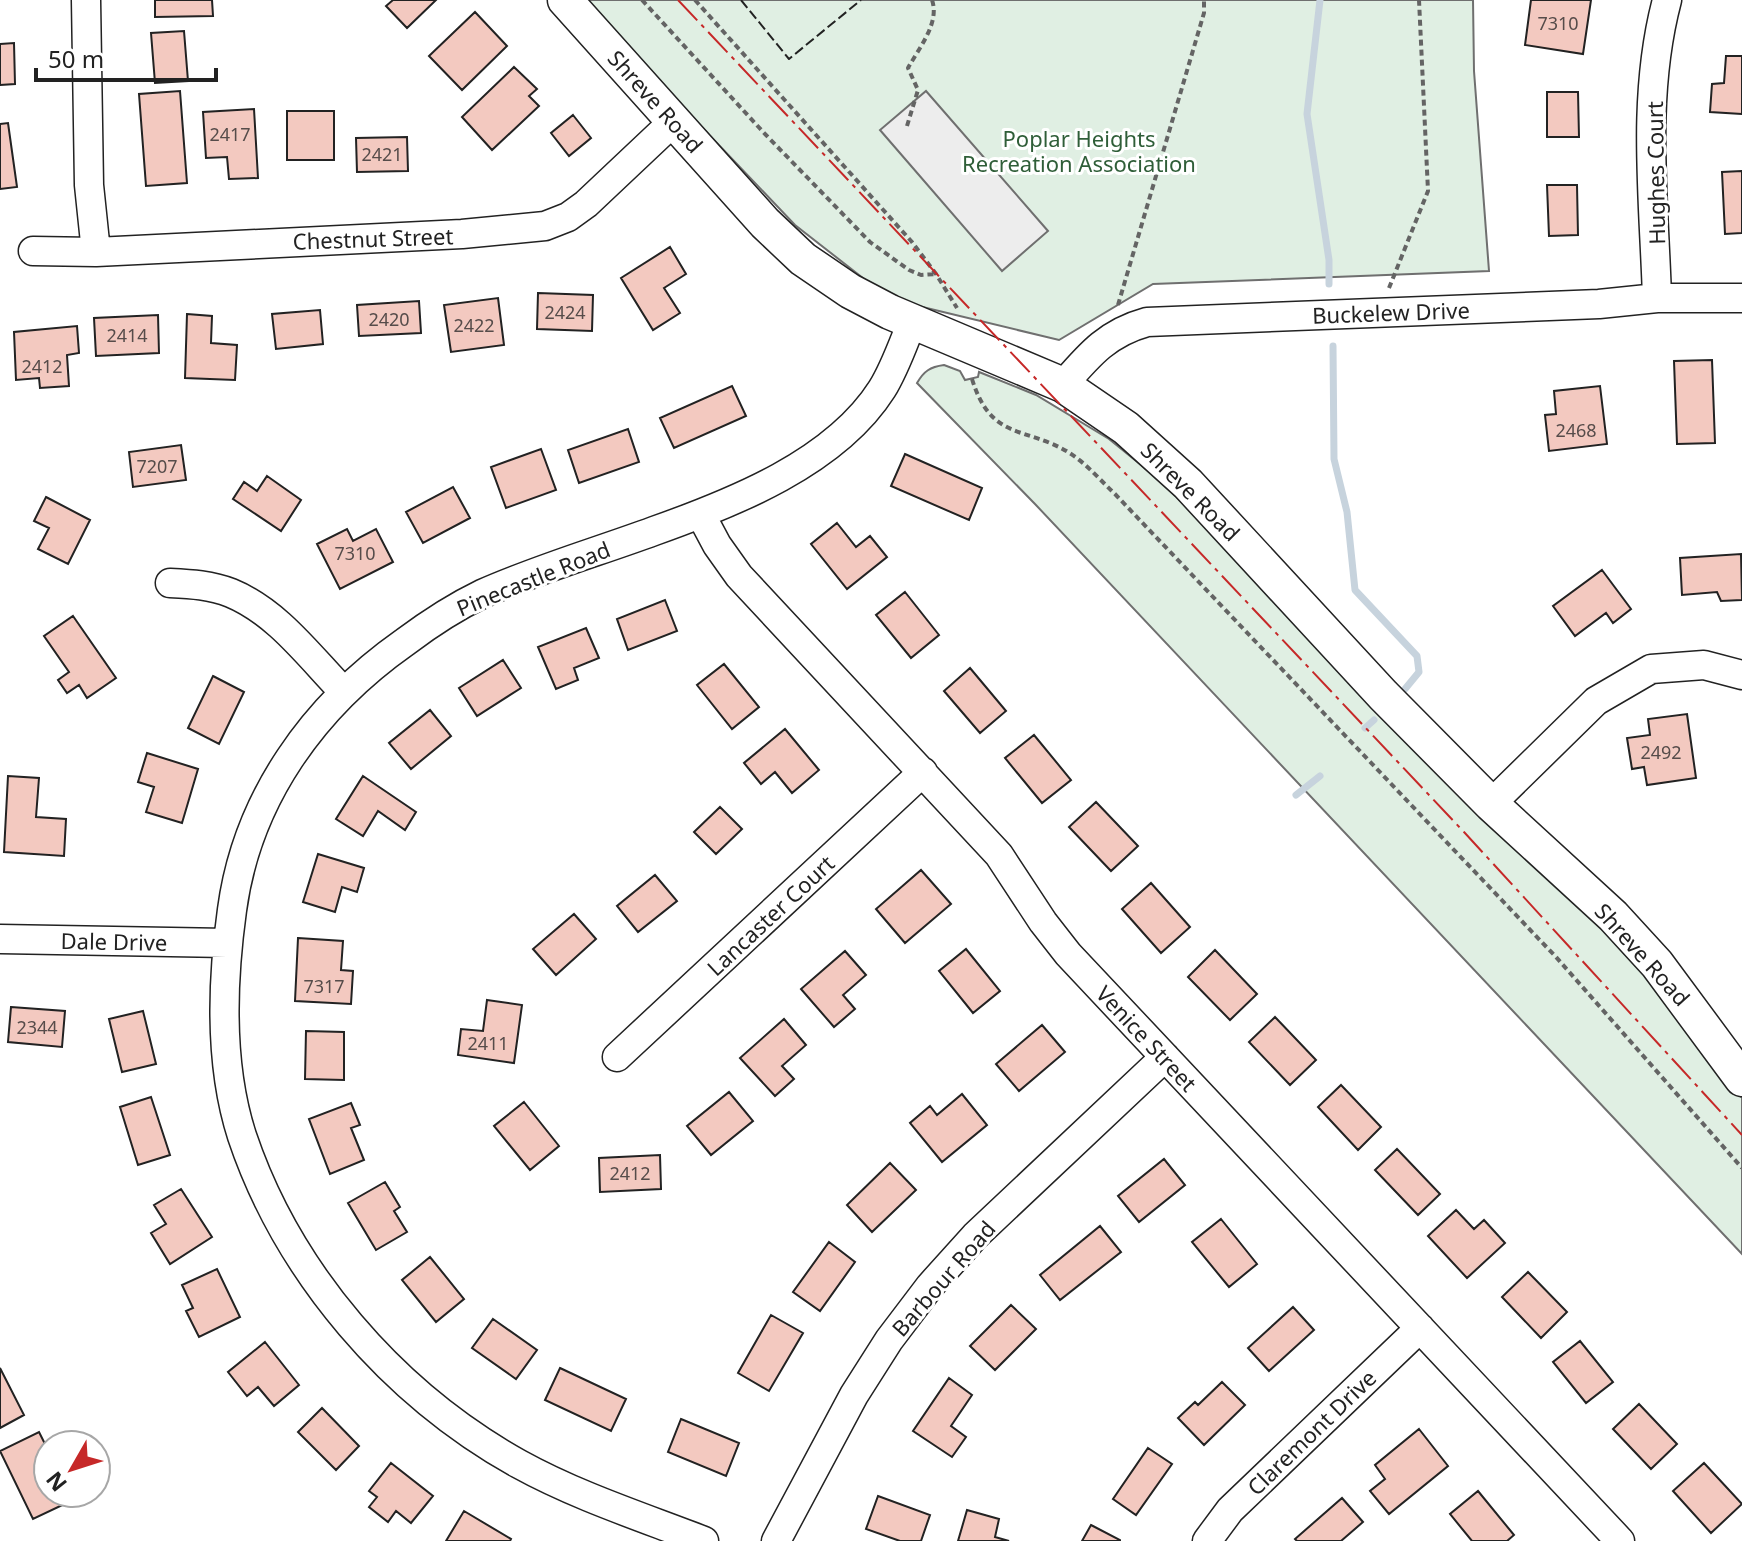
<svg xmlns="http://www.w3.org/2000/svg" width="1742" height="1541" viewBox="0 0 1742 1541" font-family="'Noto Sans',sans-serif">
<rect width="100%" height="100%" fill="#fff"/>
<path fill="#e0efe3" stroke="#6f6f6f" stroke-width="2" d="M581,0H1473L1474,71L1489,271L1153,284L1059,340L910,304L868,282L795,225Z
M944,365L960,371L965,380L978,377L979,372L1036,395L1109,439L1162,482L1480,812L1649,972L1742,1098V1254L1035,504L917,383C924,371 930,367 944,365Z"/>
<path fill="#ededed" stroke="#6f6f6f" stroke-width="2" d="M926,91L1048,231L1002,271L880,130Z"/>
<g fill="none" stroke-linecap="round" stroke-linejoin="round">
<path stroke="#c7d3dd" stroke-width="7" d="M1320,0L1307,114L1329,260V284
M1333,346L1334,459L1347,512L1355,590L1417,656L1419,672L1405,689
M1365,728L1374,720
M1296,795L1320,776"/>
</g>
<path fill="#f3c9c0" stroke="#222" stroke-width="2" d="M155,0H212L213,16L155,17Z
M393,0H436L407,28L386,6Z
M1531,0H1591L1583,54L1525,45Z
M475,12L507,46L462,90L429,56Z
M184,31L188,81L155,83L151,33Z
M14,43L15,84L0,85V44Z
M1726,56H1742V114L1710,112L1712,84L1724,83Z
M514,67L537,89L529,96L539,106L492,150L462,117Z
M180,91L187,183L146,186L139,94Z
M1547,92H1578L1579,137H1547Z
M254,109L258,178L229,179L227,157L206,158L203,112Z
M287,111H334V160H287Z
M573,115L591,138L569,156L551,133Z
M8,123L17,187L0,189V124Z
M407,137L408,171L357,172L356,138Z
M1742,171V233L1725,234L1722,172Z
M1547,185H1577L1578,235L1549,236Z
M670,247L686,274L664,288L680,313L653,330L621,278Z
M538,293L593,295L592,331L537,329Z
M498,298L504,345L451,352L444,305Z
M419,301L421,333L359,336L357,305Z
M320,310L323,344L276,349L272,314Z
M187,314L212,316L211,343L237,345L235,380L185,378Z
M158,315L159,353L96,356L94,318Z
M77,326L79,353L67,355L69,386L40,388L39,378L16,380L14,332Z
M1712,360L1715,443L1677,444L1674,361Z
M732,386L746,416L674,448L660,418Z
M1600,386L1607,444L1549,451L1545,415L1556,414L1554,391Z
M628,429L639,462L579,483L568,450Z
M181,445L186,480L133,487L129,452Z
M541,449L556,490L506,508L491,467Z
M905,454L982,488L969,520L891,486Z
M267,476L301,500L281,531L233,499L244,482L257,491Z
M453,487L470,518L423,543L406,512Z
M46,497L90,520L68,564L38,549L49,528L34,521Z
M837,523L856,547L870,536L887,557L847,589L811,544Z
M347,529L353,541L376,529L393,562L340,589L317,544Z
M1741,554L1742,600L1721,601L1717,592L1682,595L1680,558Z
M1602,570L1631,609L1613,623L1606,613L1575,636L1553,606Z
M905,592L939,635L911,658L876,615Z
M665,600L677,631L628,650L617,619Z
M73,616L116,678L87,698L79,685L67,693L58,680L69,672L44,636Z
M586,628L599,658L574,668L578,680L556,689L538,647Z
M503,660L521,688L477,716L459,688Z
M724,664L759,707L732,729L697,685Z
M970,668L1006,711L980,733L944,691Z
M213,676L244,692L219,744L188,728Z
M430,710L451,736L411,769L389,743Z
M1687,714L1696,778L1647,785L1644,767L1632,769L1627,738L1650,735L1648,719Z
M785,729L819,770L792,793L775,772L761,784L744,763Z
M1034,735L1071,780L1042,803L1005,758Z
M147,753L198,769L182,823L146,812L154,787L138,782Z
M8,776L39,778L36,817L66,819L64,856L4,852Z
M363,776L416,812L405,830L378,811L363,836L336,819Z
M1096,802L1138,846L1111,871L1069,827Z
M720,807L742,829L716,854L694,832Z
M318,854L364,868L357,892L342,887L335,912L303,902Z
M921,870L951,904L905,943L876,909Z
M655,875L677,901L638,932L617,906Z
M1151,883L1190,927L1161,953L1122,909Z
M574,914L596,939L556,975L533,949Z
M298,938L343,941L341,970L353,971L351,1004L295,1001Z
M966,949L1000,991L973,1013L939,971Z
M1215,950L1257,994L1230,1020L1188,977Z
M845,951L866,975L843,995L855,1009L834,1027L801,989Z
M487,1000L522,1005L514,1063L458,1055L461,1029L483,1031Z
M11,1007L65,1011L62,1047L8,1042Z
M143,1011L156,1064L122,1072L109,1019Z
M1275,1017L1316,1060L1290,1085L1249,1042Z
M784,1019L806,1045L782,1066L794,1079L775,1096L740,1058Z
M1042,1025L1065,1052L1019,1091L996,1064Z
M306,1031L344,1032V1080L305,1079Z
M1341,1085L1381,1127L1358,1150L1318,1107Z
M729,1092L753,1121L711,1155L687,1126Z
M962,1094L987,1125L942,1162L910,1123L930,1106L937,1115Z
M151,1097L170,1155L138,1165L120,1107Z
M524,1102L559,1146L530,1170L494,1126Z
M351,1103L360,1125L351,1128L364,1160L330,1174L309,1119Z
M1397,1149L1440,1194L1418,1215L1375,1170Z
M660,1155L661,1189L600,1192L599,1158Z
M1164,1159L1185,1185L1139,1222L1118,1196Z
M890,1163L916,1190L872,1232L847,1205Z
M385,1182L400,1207L394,1211L407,1232L376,1250L348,1203Z
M181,1189L212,1237L170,1264L151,1233L166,1224L154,1205Z
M1456,1210L1474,1229L1484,1220L1505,1243L1467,1278L1428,1236Z
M1221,1219L1257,1264L1229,1287L1192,1242Z
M1100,1226L1121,1252L1060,1300L1040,1275Z
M829,1242L855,1262L820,1311L793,1292Z
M430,1257L464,1299L436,1322L402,1280Z
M217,1269L240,1317L199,1337L186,1311L193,1308L182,1285Z
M1528,1272L1567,1312L1541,1338L1502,1297Z
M1011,1305L1036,1329L995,1370L970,1346Z
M1293,1307L1314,1330L1269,1371L1248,1348Z
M771,1315L803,1333L769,1391L738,1373Z
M493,1319L537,1350L516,1379L472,1348Z
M1580,1341L1613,1382L1586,1403L1553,1362Z
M265,1342L299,1385L274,1406L258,1387L247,1396L228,1372Z
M0,1368L24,1415L0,1428Z
M560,1368L626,1399L611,1431L545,1400Z
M949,1378L972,1395L951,1426L966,1437L952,1457L913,1431Z
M1222,1382L1245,1405L1204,1445L1178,1418L1195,1402L1198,1405Z
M1639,1404L1677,1444L1651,1469L1613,1429Z
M322,1408L359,1446L336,1470L298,1432Z
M681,1419L739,1443L726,1476L668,1452Z
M1419,1429L1448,1466L1389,1514L1370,1491L1385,1479L1375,1465Z
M39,1432L48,1450V1493H69L73,1500L33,1519L0,1451Z
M1148,1448L1172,1464L1136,1515L1113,1499Z
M391,1463L433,1496L411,1523L396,1511L388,1522L369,1507L377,1497L369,1491Z
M1704,1463L1742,1504L1711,1533L1673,1491Z
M1478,1491L1514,1535L1507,1541H1472L1450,1514Z
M878,1496L930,1515L921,1541H900L866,1529Z
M1342,1498L1363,1522L1341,1541H1297L1295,1539Z
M967,1510L999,1519L995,1537L1009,1541H958Z
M464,1511L511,1539L510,1541H446Z
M1091,1525L1120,1540V1541H1082Z"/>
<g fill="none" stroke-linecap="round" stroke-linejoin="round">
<g stroke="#222" stroke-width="31">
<path id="minor" d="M86,0L89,185L96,252
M33,251L96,252L462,234L545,226L568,217L586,204L674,121
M1657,298C1654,199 1641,98 1667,0
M1063,385C1089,355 1107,333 1147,322L1599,304L1657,298H1742
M701,515L717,545L739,576L999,855L1043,922L1068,954L1620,1541
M170,583C191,584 211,585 231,593C277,612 309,656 343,691
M1491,804L1596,701L1651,669L1704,665L1742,675
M0,939L227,943
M617,1057L923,772
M704,1541C642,1517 577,1496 519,1464C393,1394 288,1273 242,1136C219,1065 222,982 232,910C247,798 314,706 405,642C429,624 455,607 482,594C538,569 597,552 654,531C733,503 835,463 882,389C895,368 903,344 912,322
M776,1541L854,1395L889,1340L930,1286L975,1236L1165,1057
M1207,1541L1230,1510L1420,1328"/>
</g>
<g stroke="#222" stroke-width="37">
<path id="major" d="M565,0L765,223L803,259L850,291L890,312L1063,385L1126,428L1188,484L1383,695L1491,804L1613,916L1657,964L1742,1079"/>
</g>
<path stroke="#646464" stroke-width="4" stroke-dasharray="6 4" stroke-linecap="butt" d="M642,0L765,134L870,242L909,270L921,275L936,274
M695,0L912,242L936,274L957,308
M907,126L918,90L908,68C919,48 940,23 932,0
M1389,288L1428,191L1419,0
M1118,305L1204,13V0
M972,379C991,441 1025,426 1068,452C1086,463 1100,480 1115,494L1556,957L1742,1168"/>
<use href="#minor" stroke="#fff" stroke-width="28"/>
<use href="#major" stroke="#fff" stroke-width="34"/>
<path stroke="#222" stroke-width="2" stroke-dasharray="10 4" stroke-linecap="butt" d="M741,0L789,59L861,0"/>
<path stroke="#c62828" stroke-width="2" stroke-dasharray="28 6 4 6" stroke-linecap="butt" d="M678,0L1464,832L1742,1135"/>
</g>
<g text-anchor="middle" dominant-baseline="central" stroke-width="6" stroke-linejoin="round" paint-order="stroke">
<g font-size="18" fill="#564c4a">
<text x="1558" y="23">7310</text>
<text x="230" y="134">2417</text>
<text x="382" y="154">2421</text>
<text x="565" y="312">2424</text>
<text x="389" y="319">2420</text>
<text x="474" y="325">2422</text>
<text x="127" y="335">2414</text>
<text x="42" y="366">2412</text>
<text x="1576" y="430">2468</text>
<text x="157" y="466">7207</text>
<text x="355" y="553">7310</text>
<text x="1661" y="752">2492</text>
<text x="324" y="986">7317</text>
<text x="37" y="1027">2344</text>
<text x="488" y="1043">2411</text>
<text x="630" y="1173">2412</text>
</g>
<g font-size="22" fill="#222" stroke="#fff">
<text transform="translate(656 101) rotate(48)">Shreve Road</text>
<text transform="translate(1655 173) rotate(-91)">Hughes Court</text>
<text transform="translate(373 238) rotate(-2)">Chestnut Street</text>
<text transform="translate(1391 312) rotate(-2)">Buckelew Drive</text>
<text transform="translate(1191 491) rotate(45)">Shreve Road</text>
<text transform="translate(533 578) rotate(-22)">Pinecastle Road</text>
<text transform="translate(770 915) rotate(-43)">Lancaster Court</text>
<text transform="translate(114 941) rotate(1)">Dale Drive</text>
<text transform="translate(1643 954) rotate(48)">Shreve Road</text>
<text transform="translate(1147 1038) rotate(47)">Venice Street</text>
<text transform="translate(943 1278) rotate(-49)">Barbour Road</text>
<text transform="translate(1311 1432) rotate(-44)">Claremont Drive</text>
</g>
<g font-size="22" fill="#2f5e38" stroke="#fff">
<text x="1079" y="138">Poplar Heights<tspan x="1079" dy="25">Recreation Association</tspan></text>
</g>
</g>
<g transform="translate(72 1469) rotate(231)"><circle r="38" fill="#ffffff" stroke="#a7a7a7" stroke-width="2"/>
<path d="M0-6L14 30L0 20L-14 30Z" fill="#c62828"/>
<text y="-12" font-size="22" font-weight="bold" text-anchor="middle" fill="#222222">N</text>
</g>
<path d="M36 68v12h180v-12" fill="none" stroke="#222222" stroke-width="4"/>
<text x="48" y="68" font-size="24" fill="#222222" stroke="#ffffff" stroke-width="6" paint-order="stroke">50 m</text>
</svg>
